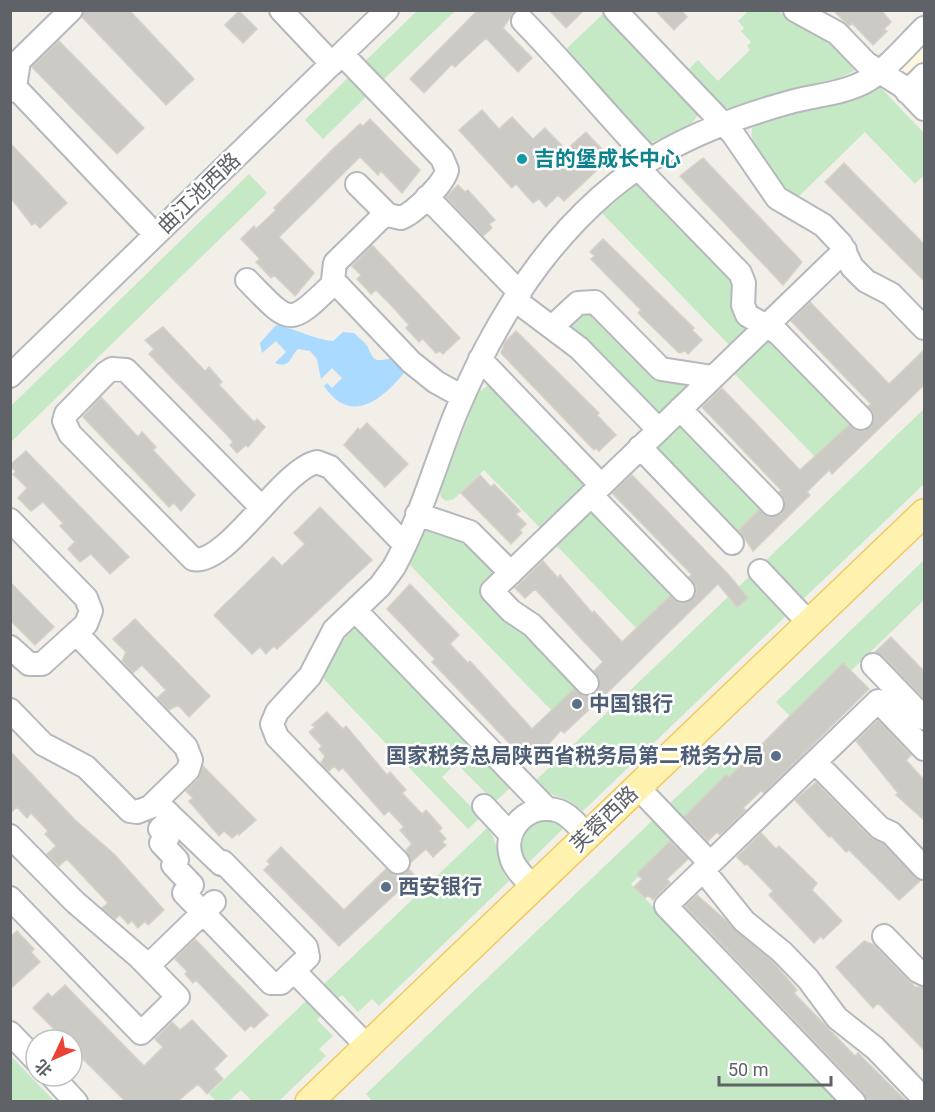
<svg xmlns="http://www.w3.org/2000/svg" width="935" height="1112" viewBox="0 0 935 1112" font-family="Roboto,'Noto Sans SC',sans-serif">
<rect width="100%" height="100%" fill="#f1efe8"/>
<path fill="#fef7e0" d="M924,43V120L886,80Z"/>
<path fill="#c5e8c5" d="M749,10L778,11L792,21L828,38L854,66V71L837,79L778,92L729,108L723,107L687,71L698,60L718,81L750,50L747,46L751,42L741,31L744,28L738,21Z
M417,11H455L380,83L362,64Z
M606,11L699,114L691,124L649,144L562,53Z
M353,73L372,91L323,139L305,120Z
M880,87L924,133V175L915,184L865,132L796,199C782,190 747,146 752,129C774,109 846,109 880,87Z
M249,174L267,193L11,442V406Z
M642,180L737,278L749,331L733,349L602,213Z
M583,307L693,382L660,416L582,342L566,323Z
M769,337L857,423L818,460L730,369Z
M488,385H492L587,485L544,532L484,470L454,499L446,501L441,497L440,490L478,393Z
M924,409V484L801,601L764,562Z
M682,424L767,509L736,539L654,445L669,428Z
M591,509L679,595L640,632L552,541Z
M426,528L464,536L494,567V576L583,687L555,714L410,565Z
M924,560V600L690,827L669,804L732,745L747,760L791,717L776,702Z
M752,574L789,613L583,811L570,801L530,786Z
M359,624L514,784L495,802L456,763L442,777L481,817L468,829L323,678L339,644Z
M546,817L567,825L525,866C507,839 521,826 546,817Z
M654,819L675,841L631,884L841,1101L373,1102L366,1094Z
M487,828C501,843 495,864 509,881L379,1006L372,999L358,1012L342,995L337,999L323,985Z
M307,1000L321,1015L317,1020L333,1036L319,1049L326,1056L279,1101H252L241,1090L229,1101H216L209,1094Z
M11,1056L54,1101H11Z"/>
<path fill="#aadaff" d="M276,325C297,329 312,339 333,341L343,332L354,333C358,337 366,343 368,347C374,363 376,361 393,358L405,370L404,373C381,401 350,425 324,386L327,383L332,388L342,378L332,368L321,379L317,359L310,351L298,349C289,357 291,369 275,363L286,352L276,341L262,353L260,343Z"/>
<path fill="#cccac5" stroke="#d6d1c6" stroke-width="1.5" d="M84,10H129L194,79L166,105L82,17Z
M478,10H515L503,28L532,58L518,72L486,38L455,67L452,64L424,93L410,79Z
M549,10H584L566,28Z
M655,10H681L687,17L674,30Z
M833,10H881L891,22L884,29L887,31L873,45L852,23L849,26Z
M239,11L257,29L243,43L225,25Z
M59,41L144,128L117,154L32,67Z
M482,110L499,129L512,117L533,139L545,128L566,150L586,132L610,158L564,201L558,195L546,207L539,199L533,203L516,184L512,188L459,130Z
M370,119L420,170L402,193L381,171L378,175L360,157L279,237L314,273L295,296L274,275L271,278L256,262L260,259L241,239L254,226L256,229L276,210L274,208L334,148L360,124L363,126Z
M10,143L67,203L40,228L35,223L32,225L10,197Z
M703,158L802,262L783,285L680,176Z
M844,163L924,244V281L825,182Z
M458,185L465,192L468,190L495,220L489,224L492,228L483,236L446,197Z
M603,239L694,328L692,330L702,340L688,354L685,351L679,353L638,313L641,310L591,259L595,256L590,252Z
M372,245L460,338L443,354L440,351L436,353L423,339L419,342L406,328L409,325L389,303L376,290L371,294L357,279L361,275L352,266Z
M810,302L889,384L924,350V385L832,474L829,470L807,492L810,495L753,551L739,530L759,510L769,517L781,514L785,500L779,492L781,490L702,407L722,388L800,470L849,425L857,431H864L874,421V414L868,406L871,404L791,321Z
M163,327L205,371L209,367L222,382L219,385L254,422L257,419L265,427L248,447L246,445L237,453L230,445L233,442L226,434L149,354L154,349L145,340Z
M516,331L599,413L597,415L616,435L599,451L596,448L594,450L501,353L505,342Z
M101,397L138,437L142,432L156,447L153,450L195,495L181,511L174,503L169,507L83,417Z
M367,423L408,464L385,487L344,445L358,428L360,430Z
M26,451L129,557L110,574L91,554L80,562L68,549L75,542L60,526L63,523L43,502L31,511L18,498L27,488L13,474L16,472L10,465Z
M480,475L491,487L494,484L520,511L516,514L526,524L520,530L522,533L511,544L461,493Z
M632,475L728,574L748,598L737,607L718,584L607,693L564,733L561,730L530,765L432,662L435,659L387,609L410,584L459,635L450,644L468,663L470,661L532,729L574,689L584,696L596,693L600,680L594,671L603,662L535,589L525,598L515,588L543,561L558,578L560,575L592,613L594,611L622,642L670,596L679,603H686L696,594V586L689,577L692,575L612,493Z
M320,507L372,560L277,649L274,646L266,654L260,647L252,654L214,615L273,557L282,566L305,544L294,533Z
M10,582L54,627L35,645L10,620Z
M135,619L210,696L189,717L178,705L169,710L157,698L166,690L142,665L133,673L122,661L126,652L113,639Z
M891,637L924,671V699L883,656L875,652Z
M843,663L869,689L764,793L761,791L743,808L746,810L720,835L717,832L708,841L684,817L726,775L729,777Z
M327,712L343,729L346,726L387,775L390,772L406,790L402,793L422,814L426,810L442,828L439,831L446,839L442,842L446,845L433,857L426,849L411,862L406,850L412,844L400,830L404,827L389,811L384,815L343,768L339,771L334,766L329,771L321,763L325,756L319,749L322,746L309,732L315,727L312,725Z
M878,720L911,755L906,760L924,780V820L896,795L898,793L856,741Z
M10,751L75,820L114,854L164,910L148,925L145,921L138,928L132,921L128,924L120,915L115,919L102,908L108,903L67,859L59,866L47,854L56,846L45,834L48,831L31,813L27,818L17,807L10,813Z
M203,766L256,820L239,835L238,833L232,838L224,831L219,836L189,801L193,798L186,791L198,779Z
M816,782L870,837L883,844L920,881L899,900L849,850L846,852L831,836L829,837L795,800Z
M761,833L776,849L779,846L817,883L812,890L842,921L823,939L821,936L814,943L769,895L773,891L747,864L745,865L737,857Z
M670,841L688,859L667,879L670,883L653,900L648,895L645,898L634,887L642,879L637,874Z
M281,847L344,910L386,869L394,875H401L409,869L415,876L339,946L264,870L270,864L267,861Z
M697,895L773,962L797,990L794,993L855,1056L858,1053L906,1101H867L864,1093L685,906Z
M17,931L34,949L31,952L40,962L10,989V937Z
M195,939L268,1015L254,1028L251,1025L245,1031L196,980L193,983L185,974L187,971L175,959Z
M864,941L874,945L915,987H924V1050L878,1003L873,1008L836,967Z
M65,985L144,1066L163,1047L155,1039L172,1022L180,1030L192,1020L227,1056L214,1069L223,1079L207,1094L198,1084L178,1101H125L72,1048V1040H65L33,1008L48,993L52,997Z"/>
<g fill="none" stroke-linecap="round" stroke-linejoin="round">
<g stroke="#b5b8bc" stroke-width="26">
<path id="minor" d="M281,10L332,64
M615,10L733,134L777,198L823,225L841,244L852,267L866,281L891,294L924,328
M795,10L837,33L866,63L902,86L924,109
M523,21C567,66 606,114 650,160
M342,54L442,158L447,170C444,184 414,213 401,218L388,215L357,184
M15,87L146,225
M10,91L15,87L19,61L71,10
M907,92L924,75
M638,168L740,273L744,283L743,305L747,315L778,333L861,418
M427,197L520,293
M386,213L335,263L333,280L411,362L436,382L463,397
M247,280C292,326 288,327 335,282
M515,300L579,348L659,430
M553,326L578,303L595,302L661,369L713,377
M480,359L601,485
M10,376L387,10
M680,409L772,504
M640,447L732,543
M591,495L683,590
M262,508L126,370L112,369L106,373L66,414L64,421L70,434L193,559C226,567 282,469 317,462L330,467L405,545
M417,514L470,532L511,573
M10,520L86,598L91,611L86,624L42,664H29L10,647
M760,571L809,623
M355,610L547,809
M873,665L924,718
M587,683L532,625L511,611L492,591L845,250
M10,710L43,744L86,767L130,811L137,812L150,807L188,770L191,760L186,747L76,633
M815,762L880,828L891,833L924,868
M647,797L710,863
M156,801L172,817L160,829L168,837L161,843L177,860L173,865L192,885L184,893L271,983H281L308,957L306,947L223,862L221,864L172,817
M484,806L510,834
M10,836L75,902L140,958L178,997L141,1033L10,898
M398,862L277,737L272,724L277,712L310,676L334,630L380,586L394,567C420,519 435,465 455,415C498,311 565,206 667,150C707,128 750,113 794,101C818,95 846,93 868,80C889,67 907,45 924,28
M703,870L744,921L782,952L808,979L837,1018L875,1048L924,1099
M533,887C525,878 514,869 511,857C502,828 530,801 559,811C570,815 579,827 587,835
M884,936L918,971L924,974
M148,966L214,902
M294,971L367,1046
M10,1033L36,1060
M52,1076L76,1102
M854,1102L666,906L878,701L924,749"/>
</g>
<g stroke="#f2c960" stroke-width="30">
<path id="major" d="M309,1102L924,513"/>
</g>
<use href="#minor" stroke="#fff" stroke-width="22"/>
<use href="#major" stroke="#fff2af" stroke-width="27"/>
</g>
<circle fill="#0f9aa8" stroke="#fff" stroke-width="2" cx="522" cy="159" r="6"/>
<g fill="#5c6f8a" stroke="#fff" stroke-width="2">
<circle cx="577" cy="704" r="6"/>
<circle cx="776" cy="756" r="6"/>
<circle cx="386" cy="887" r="6"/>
</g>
<g text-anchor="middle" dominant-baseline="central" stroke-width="5" stroke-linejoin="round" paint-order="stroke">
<g font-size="21" font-weight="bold" fill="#0d838f" stroke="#fff" text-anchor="start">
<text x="534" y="159">吉的堡成长中心</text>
</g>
<g font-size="21" fill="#5f6368" stroke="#fff">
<text transform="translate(199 193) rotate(-44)">曲江池西路</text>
<text transform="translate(604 819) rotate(-44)">芙蓉西路</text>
</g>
<g font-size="21" font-weight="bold" fill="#4e5e75" stroke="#fff" text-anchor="start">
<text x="589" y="704">中国银行</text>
<text x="764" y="756" text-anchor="end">国家税务总局陕西省税务局第二税务分局</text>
<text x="398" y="887">西安银行</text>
</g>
</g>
<rect width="935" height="1112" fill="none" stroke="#5f6368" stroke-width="24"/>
<g transform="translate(54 1058) rotate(226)"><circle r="28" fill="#ffffff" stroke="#bfc1c3" stroke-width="1.5"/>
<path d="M0-4.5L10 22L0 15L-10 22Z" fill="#ea4335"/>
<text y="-9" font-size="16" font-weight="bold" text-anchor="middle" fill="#5f6368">北</text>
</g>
<path d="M719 1076v9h112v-9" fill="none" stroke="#5f6368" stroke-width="3"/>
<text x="728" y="1076" font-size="18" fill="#5f6368" stroke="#ffffff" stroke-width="4.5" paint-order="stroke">50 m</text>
</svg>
